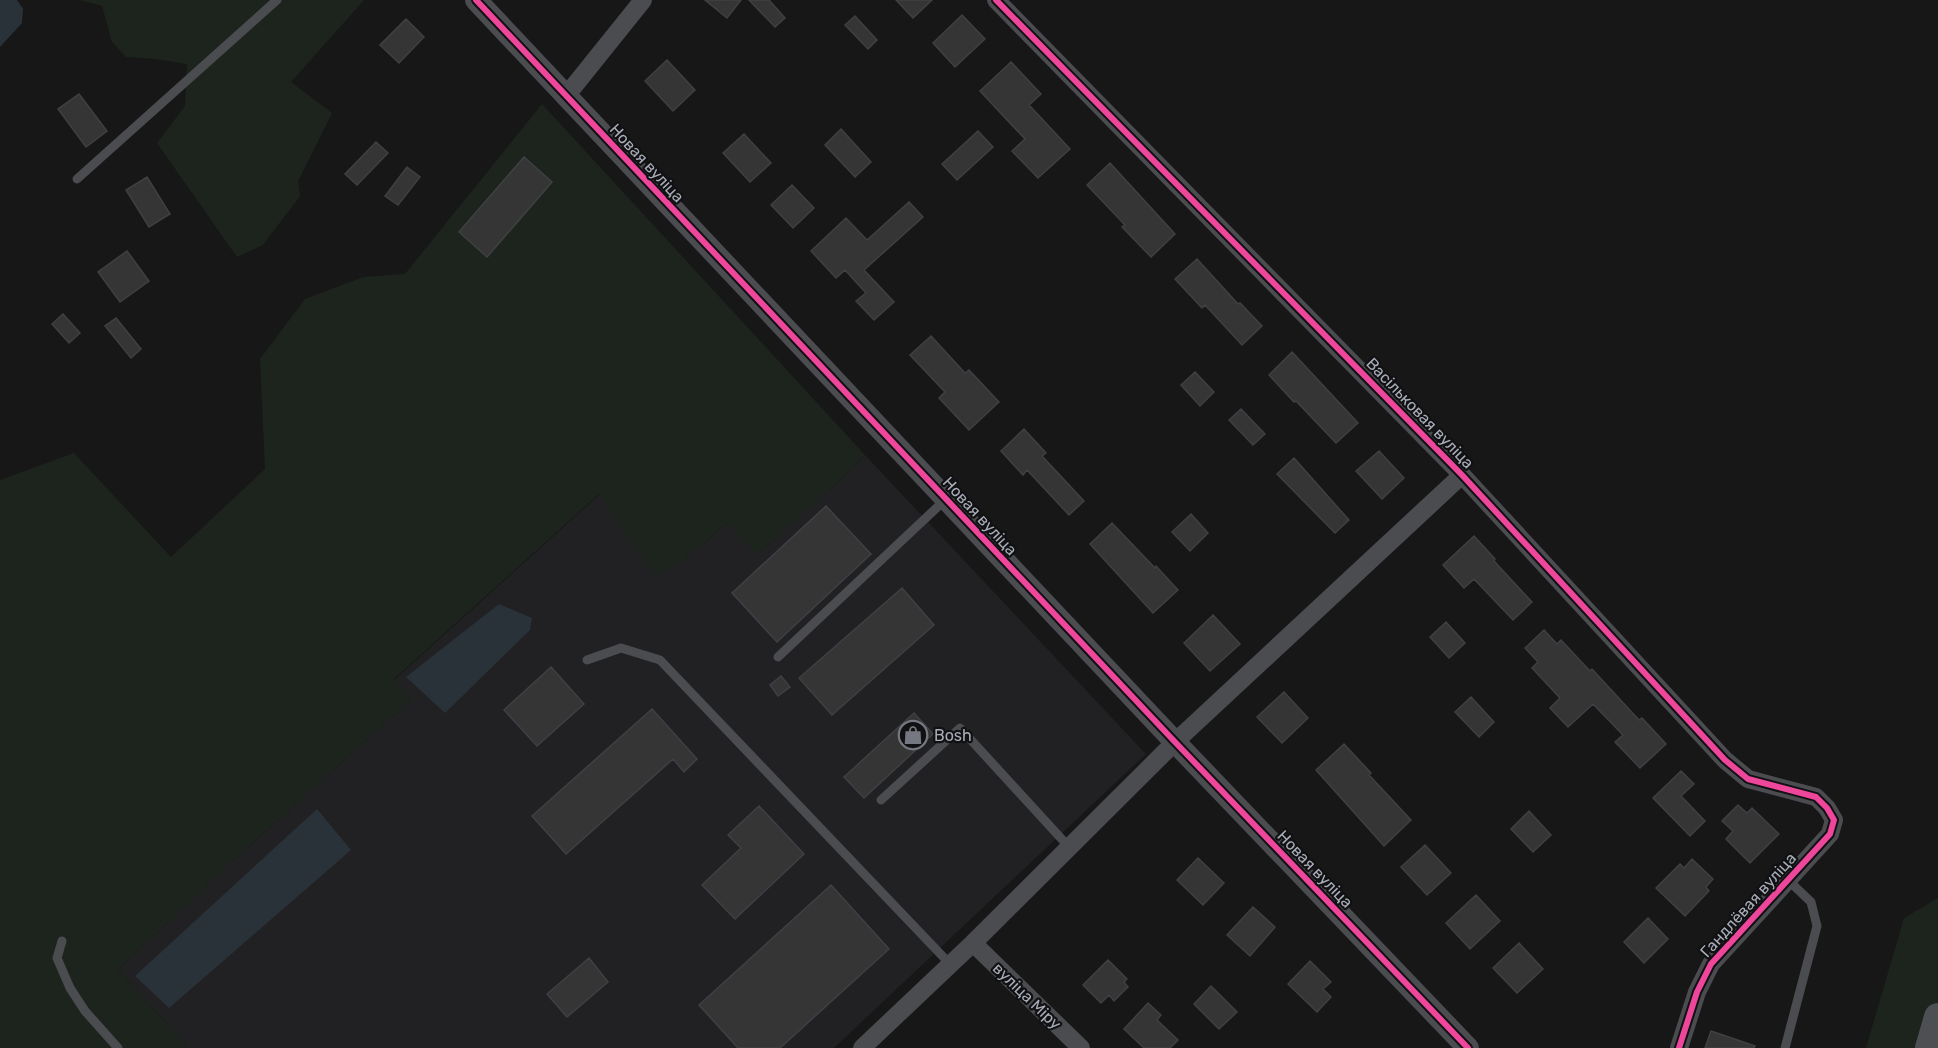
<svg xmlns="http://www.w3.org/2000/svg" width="1938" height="1048" viewBox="0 0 1938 1048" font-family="Rubik,sans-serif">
<rect width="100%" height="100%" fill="#171717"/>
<path fill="#212123" d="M865,455L1146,754L834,1048H189L118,970L225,868L411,700L394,680L600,494L681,563L727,523L758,554L848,473Z"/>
<path fill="#1d241e" d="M80,0H364L291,82L332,113L298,181L300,196L263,245L237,257L157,143L185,106L187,64L156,59L126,57L112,42L102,6Z
M542,104L865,455L848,473L757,555L727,523L681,563L656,576L599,494L394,679L411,700L225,868L118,970L189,1048H0V480L74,453L171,557L265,469L260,359L305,299L363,277L405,274Z
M1938,898V1048H1866L1904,918Z"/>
<path fill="#2a3239" d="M0,0H17L23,9L22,23L0,47Z
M499,604L532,618L530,630L445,713L406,677Z
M317,809L351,850L169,1008L135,976Z"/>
<path fill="#353536" stroke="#3f4043" stroke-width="1.5" d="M705,0H741L727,18Z
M749,0H769L785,18L775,27Z
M896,0H932L913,18Z
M962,15L985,39L955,67L933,43Z
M855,16L877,40L868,49L845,25Z
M406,19L424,37L399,63L380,45Z
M667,60L695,90L673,111L645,81Z
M1011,62L1041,94L1029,105L1070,149L1038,178L1012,151L1025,139L980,91Z
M79,94L107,131L86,147L58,109Z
M841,129L871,162L855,177L825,145Z
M978,131L993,147L957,180L942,164Z
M744,134L771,163L750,182L723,153Z
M376,142L388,153L357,185L345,174Z
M524,157L552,182L487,257L459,232Z
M1110,163L1175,234L1151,257L1122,227L1125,225L1087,185Z
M407,167L420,177L398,205L385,196Z
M147,177L170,214L149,227L126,190Z
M792,185L814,208L793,228L771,205Z
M909,202L923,217L864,270L894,302L874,320L856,301L866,293L845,270L836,278L811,251L846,218L867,240Z
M127,251L149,281L120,302L98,272Z
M1197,259L1238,304L1240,303L1262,326L1242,345L1205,305L1202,308L1175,279Z
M63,314L80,333L69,343L52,324Z
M116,318L141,349L131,358L105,326Z
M931,336L965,373L969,370L999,402L969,430L939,398L945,392L910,355Z
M1292,352L1358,423L1336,443L1296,401L1294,402L1269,375Z
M1195,372L1214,392L1200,406L1181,385Z
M1241,409L1265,434L1253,445L1229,420Z
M1024,429L1046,453L1042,456L1084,501L1069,515L1027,470L1023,475L1001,451Z
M1379,451L1404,478L1382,499L1356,471Z
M1294,458L1349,520L1335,533L1277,474Z
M826,506L871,554L777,642L732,593Z
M1191,514L1208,533L1190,551L1172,532Z
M1112,523L1155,568L1156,566L1178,590L1153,613L1090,544Z
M1474,536L1495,559L1494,561L1532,602L1513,620L1474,579L1464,588L1443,565Z
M902,588L934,625L832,715L799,678Z
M1213,615L1240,644L1210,671L1184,643Z
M1446,622L1465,643L1449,658L1430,637Z
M1544,630L1557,644L1561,640L1590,671L1592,669L1639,720L1642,718L1666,744L1640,768L1615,742L1623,735L1593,704L1568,727L1550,708L1560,698L1532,668L1538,662L1525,648Z
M551,667L584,704L537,746L504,710Z
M781,676L790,687L778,696L770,685Z
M1284,692L1308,718L1282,743L1257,717Z
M1471,697L1494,722L1479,737L1455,712Z
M652,709L697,759L684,772L673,759L566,854L532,816Z
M914,713L933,734L864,798L844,777Z
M1344,744L1371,773L1369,775L1411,820L1384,846L1316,770Z
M1681,771L1694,784L1681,796L1705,821L1690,836L1653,798Z
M1738,805L1747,813L1752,808L1779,834L1750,863L1726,839L1733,831L1722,821Z
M759,806L804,854L735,919L702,885L741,848L728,835Z
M1529,811L1551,835L1533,852L1511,829Z
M1425,845L1451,873L1427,895L1401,867Z
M1198,858L1224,883L1203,905L1177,880Z
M1692,859L1713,879L1706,887L1709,891L1685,916L1656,888L1680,864L1684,868Z
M831,885L889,949L780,1048H738L699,1005Z
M1476,895L1500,921L1470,949L1446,923Z
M1253,907L1275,927L1250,956L1227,935Z
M1648,918L1668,939L1644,963L1624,942Z
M1519,943L1543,969L1517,993L1493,968Z
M589,958L608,982L567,1017L547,994Z
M1108,960L1127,979L1124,982L1128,987L1114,1001L1109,995L1101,1003L1083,985Z
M1310,961L1331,982L1323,989L1331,997L1317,1012L1288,984Z
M1211,986L1237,1012L1219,1029L1194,1004Z
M1148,1003L1161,1015L1157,1020L1178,1040L1170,1048H1144L1124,1029Z
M1711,1031L1755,1046L1754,1048H1705Z"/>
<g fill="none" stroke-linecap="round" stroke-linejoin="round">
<path stroke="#4b4c50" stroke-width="9" d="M77,179L277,0
M778,657L946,499
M587,660L621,648L660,660L950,964
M881,800L960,728L1069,847
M62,941L57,958L70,988L85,1011L118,1048
M1785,1048L1817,926L1811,902L1788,880"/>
<path stroke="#4b4c50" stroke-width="18" d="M996,0L1462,475L1725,760L1748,779L1816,797L1827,808L1834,820L1830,834L1711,964L1697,992L1679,1048
M566,96L643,0
M973,943L1081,1048
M862,1048L973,943L1175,742L1462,475"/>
<path stroke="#4b4c50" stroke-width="22" d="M476,0L1175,742L1468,1048"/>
<path stroke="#4d4f52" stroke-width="28" d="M1929,1048L1938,1017"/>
<g stroke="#111113" stroke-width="10">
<path id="cycleway" d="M476,0L1175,742L1468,1048
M996,0L1462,475L1725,760L1748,779L1816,797L1827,808L1834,820L1830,834L1711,964L1697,992L1679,1048"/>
</g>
<use href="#cycleway" stroke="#ed469a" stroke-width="6"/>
</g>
<defs>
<g id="shop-ring" transform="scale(1.5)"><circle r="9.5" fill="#111113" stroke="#757880" stroke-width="1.5"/><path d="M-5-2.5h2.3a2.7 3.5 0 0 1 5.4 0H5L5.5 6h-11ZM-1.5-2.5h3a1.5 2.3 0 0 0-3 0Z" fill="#757880"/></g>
</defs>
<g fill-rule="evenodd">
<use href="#shop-ring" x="913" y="735"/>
</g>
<g text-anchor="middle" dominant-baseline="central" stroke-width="4.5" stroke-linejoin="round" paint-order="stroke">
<g font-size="16" fill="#a8adb8" stroke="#111113">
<text transform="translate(647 163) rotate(47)">Новая вуліца</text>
<text transform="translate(1420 413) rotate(46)">Васільковая вуліца</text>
<text transform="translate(980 516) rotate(47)">Новая вуліца</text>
<text transform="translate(1315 869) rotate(46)">Новая вуліца</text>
<text transform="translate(1748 905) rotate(-48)">Гандлёвая вуліца</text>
<text transform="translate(1027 996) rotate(44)">вуліца Міру</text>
</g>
<g font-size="16" fill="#a8adb8" stroke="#111113" text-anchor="start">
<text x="934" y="735">Bosh</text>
</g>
</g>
</svg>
